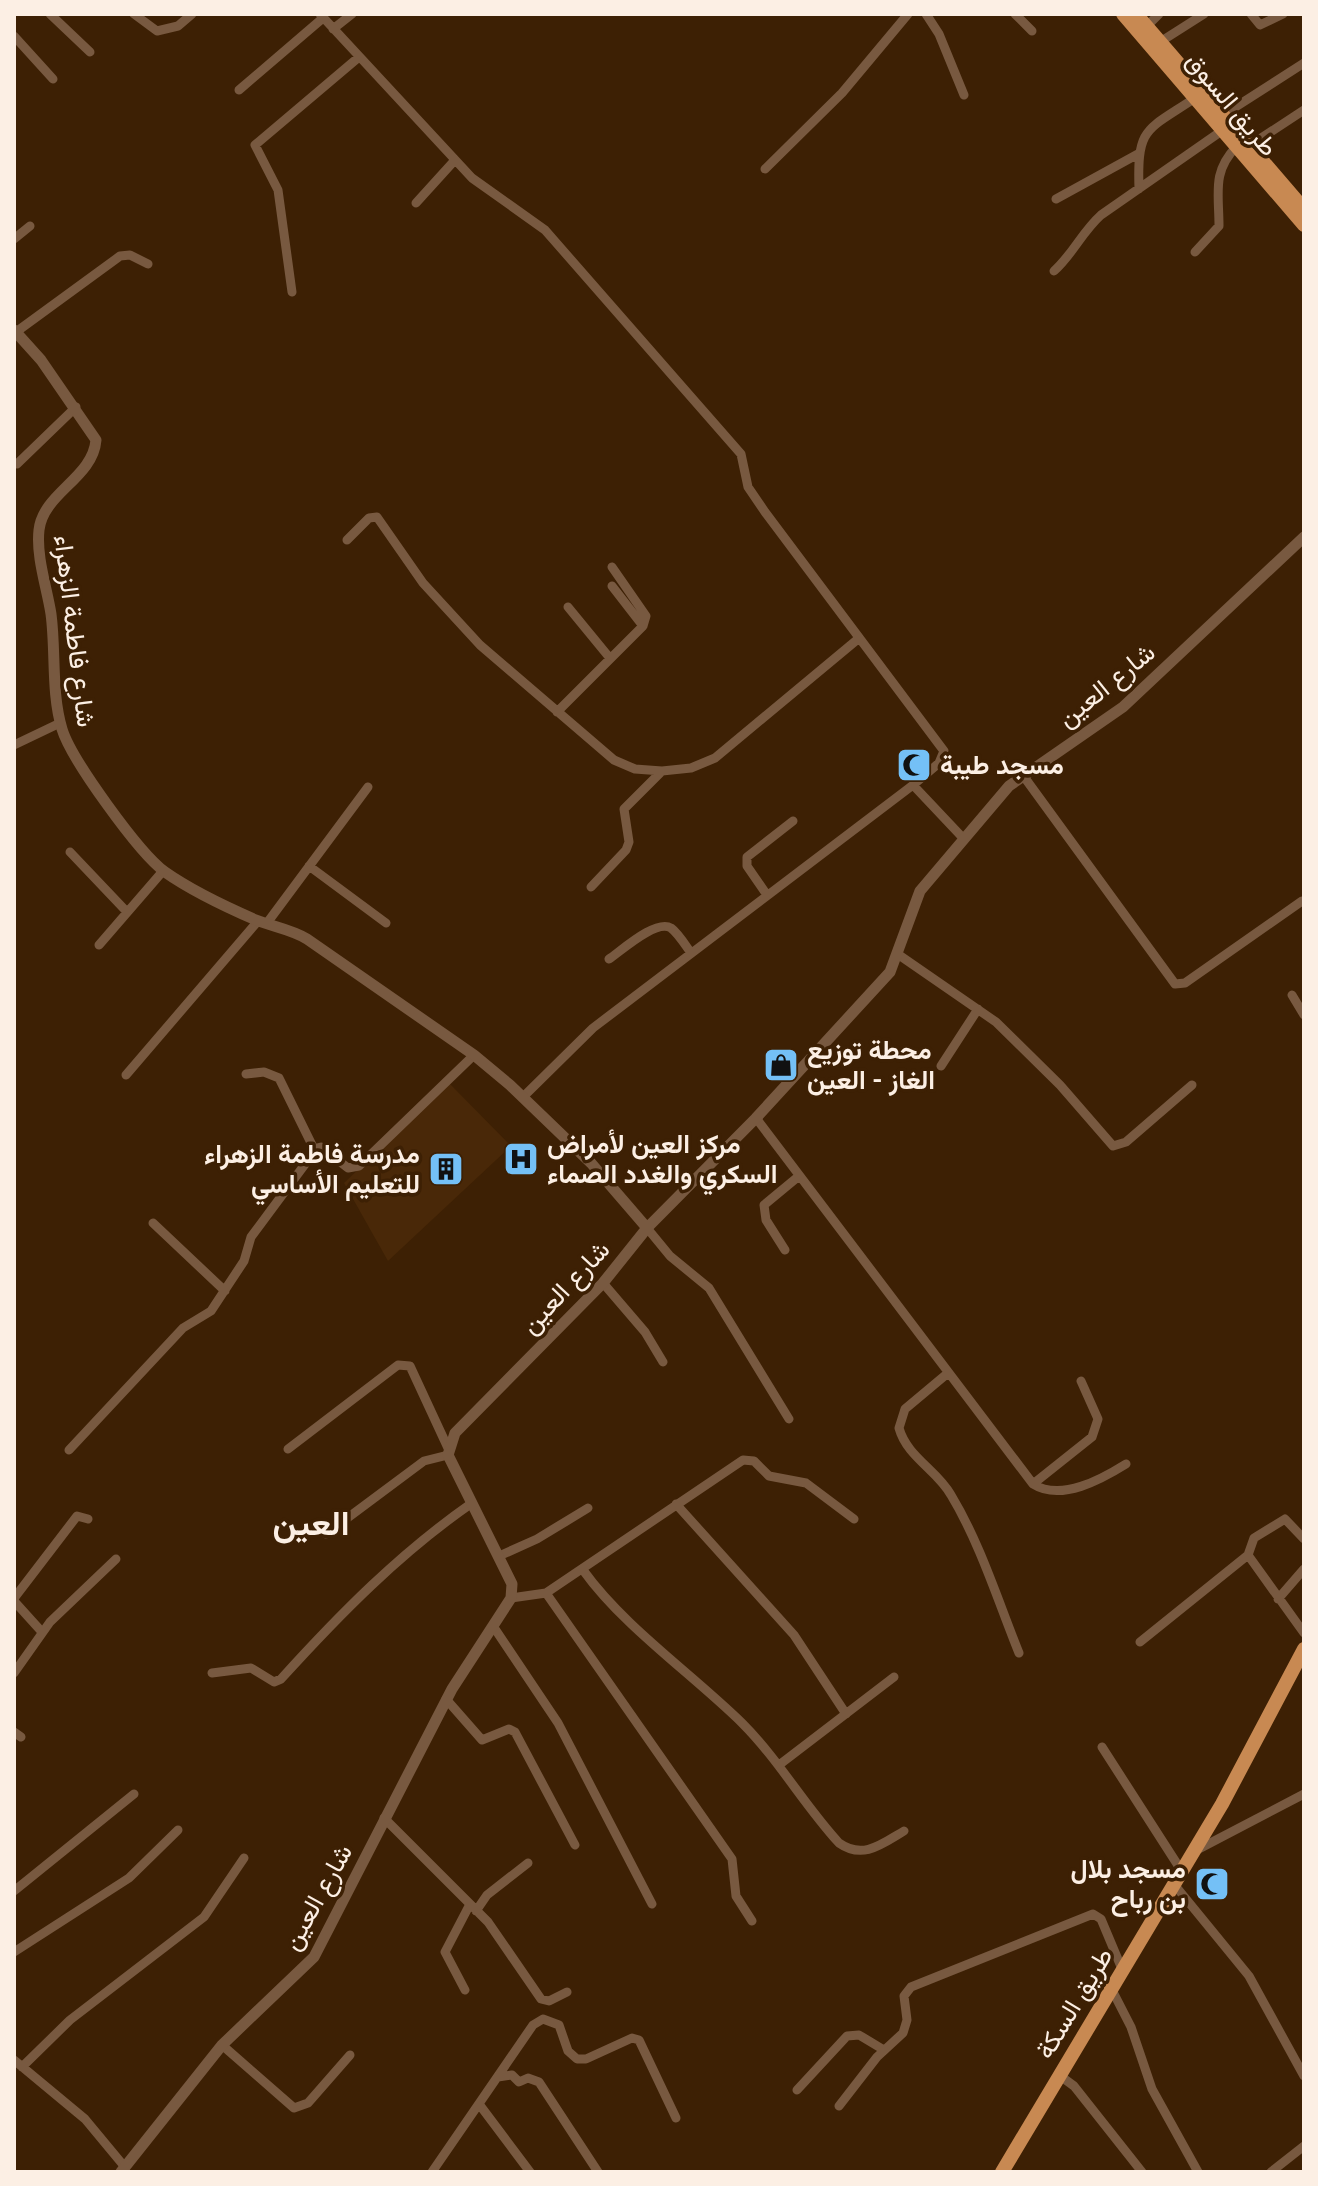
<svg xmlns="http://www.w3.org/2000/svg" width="1318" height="2186" viewBox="0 0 1318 2186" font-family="Roboto,Vazirmatn,sans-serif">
<rect width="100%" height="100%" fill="#3d2004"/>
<path fill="#492808" d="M449,1083L511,1146L388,1261L344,1183Z"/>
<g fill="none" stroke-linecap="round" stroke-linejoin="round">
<path stroke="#785940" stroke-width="9" d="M50,14L90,52
M134,14L157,31L178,26L192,14
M320,14L472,178L545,230L741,454L748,487L765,512L944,751L939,763L913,785L593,1028L523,1097
M926,14L939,34L964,95
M1015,14L1032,31
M1251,14L1260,25L1283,14
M1147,26L1159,14
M333,29L352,14
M14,36L53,79
M1160,42L1204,14
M239,90L323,18
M1223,115L1304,63
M1249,146L1304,110
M765,169L842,93L908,14
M1139,189C1137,126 1146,131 1195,98
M1056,199L1138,154
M416,203L455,160
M14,239L30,226
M1195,252L1219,226C1219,193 1212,172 1236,147
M1054,271C1073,254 1082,232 1101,215L1223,130
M292,292L278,190L255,145L359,57
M16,332L120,256L130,255L148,264
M17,464L76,407
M347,540L369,518L377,517L423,583L480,645L614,760L635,769L662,771L691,768L715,758L858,639
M612,567L646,616L643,626
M568,607L609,657
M557,712L643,626L612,586
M14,745L60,723
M1022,774L1175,984L1185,983L1302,901
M913,785L963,838
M70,852L127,912
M309,866L386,923
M591,887L626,850L629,842L624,809L662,771
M767,895L747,866V857L793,821
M267,923L368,787
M99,945L163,871
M899,955L996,1022L1060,1085L1113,1146L1126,1142L1192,1085
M609,959C621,951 656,919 671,928C678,933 686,946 691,953
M1292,995L1304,1015
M941,1066L978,1009
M246,1074L264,1072L279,1078L315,1151
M126,1075L258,921
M756,1118L1033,1484C1061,1502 1102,1479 1126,1464
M153,1223L225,1291
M647,1228L670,1256L709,1288L789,1419
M785,1250L766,1220L764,1205L799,1176
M603,1283L645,1332L663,1362
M948,1373L905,1409L899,1428C907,1457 937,1470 951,1495C980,1543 998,1601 1019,1653
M288,1449L398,1365L410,1366L448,1448
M69,1450L183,1328L211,1311L244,1261L251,1237L317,1148L321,1147L348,1168L359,1166L474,1055
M1033,1484L1092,1437L1098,1419L1081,1381
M676,1504L794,1635L846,1714
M326,1534L424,1461L448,1455
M1304,1539L1285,1519L1254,1538L1248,1555L1304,1633
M499,1556L537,1539L588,1508
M583,1570C624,1627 691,1673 742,1723C779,1760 804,1805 839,1843C863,1860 882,1844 904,1831
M546,1593L732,1859L736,1896L752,1921
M511,1598L546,1593L743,1460L754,1461L769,1476L806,1483L854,1519
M1278,1599L1304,1569
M493,1626L558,1723L652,1904
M42,1632L14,1601L15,1597L77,1516L88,1519
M1140,1642L1248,1555
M14,1673L50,1622L116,1559
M212,1673L251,1668L274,1682L281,1679C340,1614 400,1553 472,1503
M446,1699L482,1740L509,1729L515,1732L575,1845
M14,1732L21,1737
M1102,1747L1181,1870
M779,1765L894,1677
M384,1818L488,1922L541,1999L549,2001L567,1992
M1193,1852L1304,1794
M1173,1883L1249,1976L1304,2076
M14,1891L134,1794
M476,1911L487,1895L528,1863
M14,1952L129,1878L178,1830
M1111,1988L1131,2027L1152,2089L1198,2172
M465,1990L445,1952L469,1906
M222,2045L294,2108L308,2103L350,2055
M14,2060L85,2119L124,2166
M22,2067L70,2020L204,1917L244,1858
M1059,2075L1074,2086L1142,2172
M498,2077L512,2075L519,2082L528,2078L539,2082L598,2172
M797,2090L847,2036L859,2035L884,2050
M479,2104L530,2172
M839,2106L877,2057L903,2033L907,2020L904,1996L911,1987L1093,1914L1101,1919L1122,1969
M432,2172L533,2025L543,2019L559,2025L568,2051L577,2059H586L632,2038L639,2040L676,2118
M1271,2172L1304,2146"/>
<path stroke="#785940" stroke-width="11" d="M14,330L41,360L96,440C93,478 43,493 39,530C36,557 47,588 51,614C56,652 51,692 62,729C71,759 139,853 165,872C192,891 226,907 256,920C273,927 290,929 307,939L474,1055L510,1085L591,1163L647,1228
M121,2172L222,2045L314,1957L452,1689L511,1598L512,1584L448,1455L455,1433L603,1283L647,1228L756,1118L890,972L920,891L1009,786L1123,707L1304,537"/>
<path stroke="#c88952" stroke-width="14" d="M1123,14L1304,225
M1136,14L1304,209
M1002,2172L1222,1804L1304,1649"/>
</g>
<defs>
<g id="mosque-square" transform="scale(1.8)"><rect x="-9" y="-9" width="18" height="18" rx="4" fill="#74c0f6" stroke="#3d2004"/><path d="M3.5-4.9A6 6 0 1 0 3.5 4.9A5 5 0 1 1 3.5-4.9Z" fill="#111"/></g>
<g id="shop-square" transform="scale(1.8)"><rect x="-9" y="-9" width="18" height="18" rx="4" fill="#74c0f6" stroke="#3d2004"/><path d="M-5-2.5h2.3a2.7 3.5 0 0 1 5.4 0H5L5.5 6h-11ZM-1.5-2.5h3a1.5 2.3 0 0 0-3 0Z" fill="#111"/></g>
<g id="hospital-square" transform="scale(1.8)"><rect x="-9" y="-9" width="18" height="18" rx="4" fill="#74c0f6" stroke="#3d2004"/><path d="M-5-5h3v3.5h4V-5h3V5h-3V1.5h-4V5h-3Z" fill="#111"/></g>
<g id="building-square" transform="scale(1.8)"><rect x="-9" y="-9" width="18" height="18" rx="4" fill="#74c0f6" stroke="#3d2004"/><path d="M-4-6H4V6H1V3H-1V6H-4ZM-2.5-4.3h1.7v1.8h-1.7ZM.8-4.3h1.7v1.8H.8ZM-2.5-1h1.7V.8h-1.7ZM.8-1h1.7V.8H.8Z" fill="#111"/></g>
</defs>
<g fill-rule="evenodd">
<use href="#mosque-square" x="914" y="765"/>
<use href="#shop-square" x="781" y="1065"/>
<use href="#hospital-square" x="521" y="1159"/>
<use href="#building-square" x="446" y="1169"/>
<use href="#mosque-square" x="1212" y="1884"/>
</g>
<g text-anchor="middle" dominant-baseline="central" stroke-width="7" stroke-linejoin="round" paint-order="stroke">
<g font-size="26" fill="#fcefe4" stroke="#3d2004">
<text transform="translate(1232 104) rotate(50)">طريق السوق</text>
<text transform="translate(75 631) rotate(83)">شارع فاطمة الزهراء</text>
<text transform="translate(1106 685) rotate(-39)">شارع العين</text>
<text transform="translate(565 1287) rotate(-47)">شارع العين</text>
<text transform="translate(317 1897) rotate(-61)">شارع العين</text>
<text transform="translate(1074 2003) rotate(-59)">طريق السكة</text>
</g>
<g font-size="26" font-weight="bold" fill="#fcefe4" stroke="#3d2004" text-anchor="start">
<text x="940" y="765">مسجد طيبة</text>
<text x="807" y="1050">محطة توزيع<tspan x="807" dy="30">الغاز - العين</tspan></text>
<text x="547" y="1144">مركز العين لأمراض<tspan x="547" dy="30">السكري والغدد الصماء</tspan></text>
<text x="420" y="1154" text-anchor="end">مدرسة فاطمة الزهراء<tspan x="420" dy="30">للتعليم الأساسي</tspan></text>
<text x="1186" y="1869" text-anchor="end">مسجد بلال<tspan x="1186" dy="30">بن رباح</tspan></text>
</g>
<g font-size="34" font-weight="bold" fill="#fcefe4" stroke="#3d2004">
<text x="311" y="1523">العين</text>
</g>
</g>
<rect width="1318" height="2186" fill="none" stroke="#fcefe4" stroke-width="32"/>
</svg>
